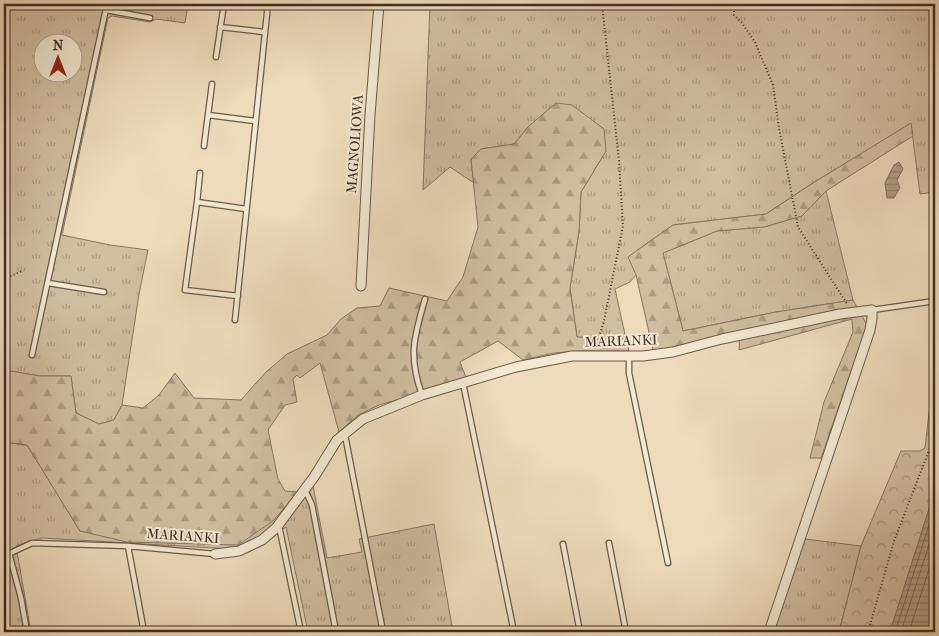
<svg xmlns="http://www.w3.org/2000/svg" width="939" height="636" viewBox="0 0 939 636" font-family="'IM FELL French Canon',serif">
<defs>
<pattern id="grass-tufts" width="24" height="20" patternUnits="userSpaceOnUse" patternTransform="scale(1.25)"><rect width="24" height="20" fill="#d0bea1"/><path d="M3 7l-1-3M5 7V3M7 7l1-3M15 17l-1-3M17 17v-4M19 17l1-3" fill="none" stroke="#aa9b83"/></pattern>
<pattern id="forest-firs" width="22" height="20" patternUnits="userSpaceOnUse" patternTransform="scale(1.25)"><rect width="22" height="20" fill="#d0bea1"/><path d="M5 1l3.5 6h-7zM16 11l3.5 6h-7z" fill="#aa9b83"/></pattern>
<pattern id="park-crowns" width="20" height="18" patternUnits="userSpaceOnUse" patternTransform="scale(1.25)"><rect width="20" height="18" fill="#d0bea1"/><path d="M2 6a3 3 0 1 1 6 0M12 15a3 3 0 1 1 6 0" fill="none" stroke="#aa9b83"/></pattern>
<pattern id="water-rules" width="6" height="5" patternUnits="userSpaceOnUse" patternTransform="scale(1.25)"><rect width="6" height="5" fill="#b2a087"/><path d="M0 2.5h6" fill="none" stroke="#92836e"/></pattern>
</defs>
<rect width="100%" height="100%" fill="#eddbbb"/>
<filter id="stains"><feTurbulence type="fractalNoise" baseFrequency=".004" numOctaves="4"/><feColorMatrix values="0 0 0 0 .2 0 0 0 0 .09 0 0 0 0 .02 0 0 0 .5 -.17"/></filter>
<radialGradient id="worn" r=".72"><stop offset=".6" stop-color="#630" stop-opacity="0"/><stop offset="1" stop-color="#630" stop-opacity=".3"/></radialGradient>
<path fill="url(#grass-tufts)" stroke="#887662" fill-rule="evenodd" d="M4,4H188L185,23L156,19L150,22L112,16L108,18L62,235L110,245L148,250L139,294L122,405L114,420L99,424L76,413L71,376H40L4,370ZM42,42H72V72H42Z
M430,4H935V192L920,194L911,124L813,183L766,214L673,225L636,251V275L630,282L615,289L626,339L577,337L570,288L579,231L581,192L606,151L528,127L514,144L481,149L471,159L474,183L450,167L423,190Z
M826,191L853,300L776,312L683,331L663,253L717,231L764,227L801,216Z
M4,442L27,445L80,531L273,521L311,476L327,558L362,552L359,539L434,524L453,632H308L286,527L256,546L231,549L42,538L16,546L31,632H4Z
M797,538L861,546L839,632H768Z"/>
<path fill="url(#forest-firs)" stroke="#887662" d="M556,103L572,105L604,129L606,151L581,192L579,231L570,288L577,337L626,339L629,351H577L554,353L523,360L498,341L460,362L467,380L379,405L358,415L339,432L320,363L300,378L297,375L293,379L297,402L285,405L268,430L278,479L285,491L298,492L273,521L238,545L127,542L80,531L27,445L4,442V370L40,376H71L76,413L99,424L114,420L122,405L143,408L159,395L175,373L194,398L241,400L265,373L287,354L327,335L341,319L357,308L380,306L389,288L447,301L463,277L478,227L471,159L481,149L514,144L528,127Z
M911,123L913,136L826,191L802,216L764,227L717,231L663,253L683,331L776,312L853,300L867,325L821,458H810L824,402L853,332L852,319L739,350L740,331C710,335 683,349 653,350L636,275L628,257L673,225L766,214L813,183Z"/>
<path fill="url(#park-crowns)" stroke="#887662" d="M935,383V490L890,632H839L861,546L901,451H920L925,448L929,413Z"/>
<path fill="url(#water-rules)" stroke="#84725f" d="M899,162L903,169L897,180L900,188L894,198H887L885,183L894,165Z
M935,490V632H890Z"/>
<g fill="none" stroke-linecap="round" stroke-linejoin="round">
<path stroke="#796754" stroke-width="1" d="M895,632L935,506
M901,632L935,526
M909,632L935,550"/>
<g stroke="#6b5948" stroke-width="7">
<path id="service" d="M106,10L150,18
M220,27L264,32
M216,57L224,4
M208,115L255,121
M204,146L212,84
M197,202L200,173
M48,283L104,292
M238,296L185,290L197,202L246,209
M872,310L935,301
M235,320L268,4
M32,355L107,4
M629,356V373L668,563
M463,383L514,632
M422,395C408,356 414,337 425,299
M345,435L383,632
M305,490L312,505L336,632
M279,526L301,632
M609,543L626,632
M563,544L580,632
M9,553L21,598L27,632
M4,556L32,543L128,546
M144,632L128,546L215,554"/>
</g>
<g stroke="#6b5948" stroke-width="11">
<path id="minor" d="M361,286L370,115L379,4
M215,554L239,551L262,540L276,528L285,516L314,477L337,440L363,419L422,395L516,367L572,356H643L673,352L722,339L840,314L872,310V318L870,330L769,632"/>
</g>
<path stroke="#402e22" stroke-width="2" stroke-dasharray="1 2.5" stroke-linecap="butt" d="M734,4V15L742,23L755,42L773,85L779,128L798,227L847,304
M4,279L22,271
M596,347L604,321L623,226L619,161L602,4
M930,395H935
M868,632L894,541L935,435"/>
<use href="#service" stroke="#f3e8d3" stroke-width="4.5"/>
<use href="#minor" stroke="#f3e8d3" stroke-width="9"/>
</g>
<g text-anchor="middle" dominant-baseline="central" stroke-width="4" stroke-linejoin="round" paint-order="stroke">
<g font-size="14" fill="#402e22" stroke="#f3e8d3">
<text transform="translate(355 144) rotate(-86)">MAGNOLIOWA</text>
<text transform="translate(621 341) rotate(-2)">MARIANKI</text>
<text transform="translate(183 536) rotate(4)">MARIANKI</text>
</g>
</g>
<rect width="939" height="636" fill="none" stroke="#eddbbb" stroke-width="20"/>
<rect x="5" y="5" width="929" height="626" fill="none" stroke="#402e22" stroke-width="2.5"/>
<rect x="10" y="10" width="919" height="616" fill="none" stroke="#402e22"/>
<g transform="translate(58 58)"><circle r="24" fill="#f3e8d3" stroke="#ab9e8c"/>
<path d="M0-4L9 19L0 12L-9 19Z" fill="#8f2418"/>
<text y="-8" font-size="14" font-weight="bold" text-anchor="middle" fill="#402e22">N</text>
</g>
<rect width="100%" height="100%" filter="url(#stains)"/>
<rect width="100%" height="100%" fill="url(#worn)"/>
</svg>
